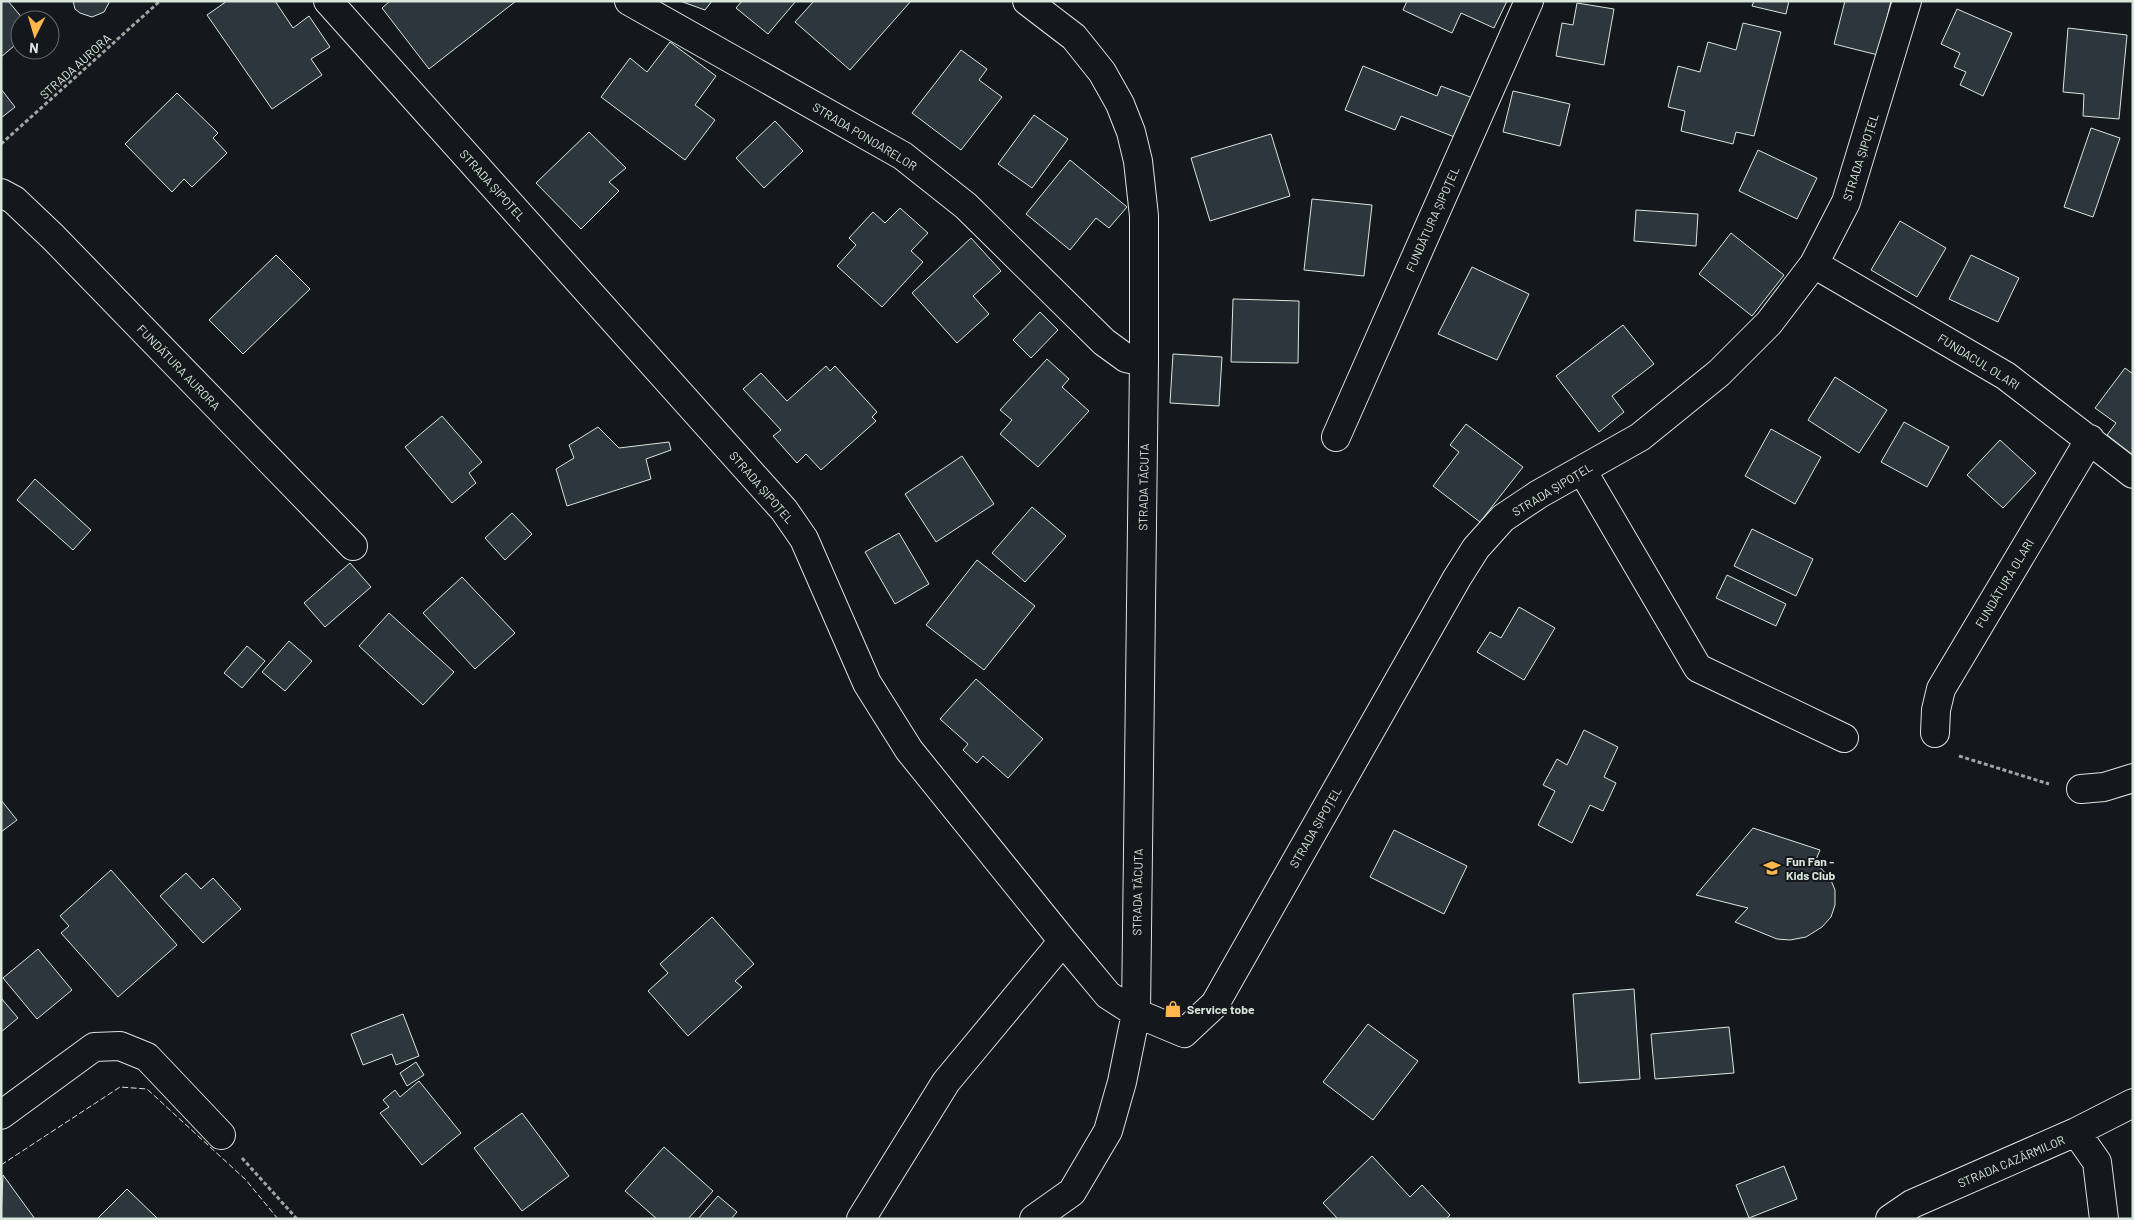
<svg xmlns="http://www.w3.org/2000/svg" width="2134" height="1220" viewBox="0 0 2134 1220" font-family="Barlow,sans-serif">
<rect width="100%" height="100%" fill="#14181c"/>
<path fill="#2c363c" stroke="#d8e6dc" d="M1,1H8L24,20H20V41L1,57Z
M73,1H110L104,12L92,17L80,13L75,9Z
M227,1H275L293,28L309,16L330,47L311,59L322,75L272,109L207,15Z
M390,1H516L429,69L382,8Z
M680,1H712L705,10Z
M742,1H796L768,34L736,8Z
M814,1H911L850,70L795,22Z
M1407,1H1507L1494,28L1461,13L1452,33L1403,10Z
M1754,1H1789L1786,14L1752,6Z
M1845,1H1891L1878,55L1834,44Z
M1577,3L1614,9L1604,65L1556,56L1562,23L1573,25Z
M1957,9L2012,33L1983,96L1960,85L1966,72L1954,67L1960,53L1941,44Z
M1743,23L1781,32L1754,136L1736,132L1733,144L1681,131L1685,111L1668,107L1678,66L1700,72L1708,42L1736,50Z
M2068,28L2127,35L2119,119L2083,116L2084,94L2063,92Z
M670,42L716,76L695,105L715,120L685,160L601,97L630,58L647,72Z
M961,50L987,69L979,80L1002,97L961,150L912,113Z
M1363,66L1437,96L1441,86L1473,98L1457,138L1401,116L1395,130L1345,110Z
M1,89L15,107L1,118Z
M1513,91L1570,104L1560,146L1503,132Z
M177,93L218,133L213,138L227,153L192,187L184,179L172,192L125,144Z
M1034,115L1068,139L1032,188L998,164Z
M775,121L803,151L764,188L736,158Z
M2091,128L2120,138L2093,217L2064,207Z
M589,132L626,168L609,182L619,191L581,229L536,183Z
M1271,134L1290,196L1210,221L1191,158Z
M1758,150L1817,178L1797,219L1739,191Z
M1070,160L1127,207L1109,228L1096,218L1070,250L1026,214Z
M1312,199L1372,205L1364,276L1304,270Z
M900,208L928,233L911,251L923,262L882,307L837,266L856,245L849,238L873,212L885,223Z
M1636,210L1698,214L1696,246L1634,241Z
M1900,221L1946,248L1917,297L1871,270Z
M1731,233L1784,275L1752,316L1699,274Z
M971,238L1001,271L973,296L989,314L957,343L912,293Z
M276,255L310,289L243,354L209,320Z
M1971,255L2019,278L1998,322L1949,299Z
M1472,267L1529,294L1497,360L1438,334Z
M1233,299L1299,301L1298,363L1231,362Z
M1040,312L1058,330L1031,358L1013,340Z
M1623,325L1654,364L1612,396L1624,412L1599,432L1556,376Z
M1173,354L1222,357L1219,406L1170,403Z
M1047,359L1069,379L1062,387L1089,411L1038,467L1000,434L1012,420L1000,410Z
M826,366L830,371L835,366L877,412L872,417L876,421L821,470L806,454L797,463L773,436L781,430L743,389L761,373L787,401Z
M2125,368L2133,374V455L2107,435L2116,423L2095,408Z
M1835,377L1887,410L1859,453L1808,420Z
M442,416L482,462L469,473L476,483L452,503L405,447Z
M1904,422L1949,447L1927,487L1881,462Z
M1466,424L1523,467L1480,522L1433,486L1459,452L1450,445Z
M598,427L619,448L669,442L671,450L646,459L651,479L567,506L556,469L574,458L569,445Z
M1771,429L1821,457L1795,504L1745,476Z
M2000,440L2036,473L2003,508L1967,475Z
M962,456L994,504L936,542L905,494Z
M35,479L91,530L73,550L17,500Z
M1032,507L1066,536L1025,582L992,553Z
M512,513L532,534L505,560L485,538Z
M1752,529L1813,559L1796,596L1734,566Z
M899,533L929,584L895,604L865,552Z
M977,560L1035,606L984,670L926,625Z
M350,563L371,587L325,627L304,603Z
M1727,575L1786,604L1776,626L1716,598Z
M462,577L515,633L475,669L423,613Z
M1519,607L1555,628L1524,680L1477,652L1490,632L1501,638Z
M389,613L454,672L423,705L359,646Z
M289,641L312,661L285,691L262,672Z
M247,646L265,661L242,688L224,673Z
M976,679L1043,739L1008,778L983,756L977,763L963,750L968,744L940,719Z
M1584,730L1618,747L1604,777L1616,783L1603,811L1590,805L1572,843L1538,825L1555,791L1543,785L1557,759L1567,765Z
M1,800L17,820L1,832Z
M1753,828L1820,850L1815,862L1830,878L1835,890V905L1831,917L1822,927L1806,937L1790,940L1777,939L1755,930L1735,922L1748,908L1696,895Z
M1394,830L1467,866L1444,914L1370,877Z
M111,870L177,945L118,997L61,933L69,926L60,916Z
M186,873L201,889L213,878L241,909L203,943L160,896Z
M712,917L754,964L735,981L742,987L688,1036L648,991L668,973L660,964Z
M38,949L72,990L37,1019L3,978Z
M1634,989L1640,1079L1579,1083L1573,994Z
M1,998L18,1018L1,1032Z
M403,1014L419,1056L396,1065L392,1054L363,1065L351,1034Z
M1368,1024L1418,1061L1373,1120L1323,1082Z
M1729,1027L1734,1073L1655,1079L1651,1034Z
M416,1062L424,1075L407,1086L400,1073Z
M419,1081L461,1133L422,1165L380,1113L389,1107L383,1100L395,1090L400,1097Z
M522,1113L569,1176L522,1211L474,1148Z
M664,1147L713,1191L688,1219H657L625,1191Z
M1372,1156L1410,1197L1422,1185L1450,1215L1446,1219H1338L1323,1203Z
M1784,1166L1797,1199L1749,1218L1736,1185Z
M3,1175L35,1219H1Z
M127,1189L158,1219H97Z
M718,1196L737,1212L731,1219H698Z"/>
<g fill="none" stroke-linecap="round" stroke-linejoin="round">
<g stroke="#d8e6dc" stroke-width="30">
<path id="minor" d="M328,1L784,510L804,539L867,683L909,750L1063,941L1108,995L1136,1013L1184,1033L1215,1004L1457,578L1476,548L1503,518L1539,494L1640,437L1719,373L1769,323L1814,264L1846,202L1907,1
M629,1L903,156L966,206L1104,342L1126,358L1144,362
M1027,1L1074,37L1102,72L1120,104L1131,132L1138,161L1144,216V362L1136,1013L1122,1082L1108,1131L1072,1192L1034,1219
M1,193L14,200L53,237L353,546
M1814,264L2006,376L2133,474
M1336,437L1529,1
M1582,470L1698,668L1844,738
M1935,733L1936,710L1941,689L2090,439
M2081,789L2104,787L2133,778
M1,1115L94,1047L120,1046L147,1057L221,1135
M2076,1132L2097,1162L2104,1219
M861,1219L946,1082L1063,941
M1890,1219L1912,1204L2076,1132L2133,1103"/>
</g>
<path stroke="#9da8a2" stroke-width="3" stroke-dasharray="4 2.5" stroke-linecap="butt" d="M1,144L160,1
M1959,756L2049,784
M242,1158L297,1219"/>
<use href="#minor" stroke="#14181c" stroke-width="28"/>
<path stroke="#d8e6dc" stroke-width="1" stroke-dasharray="6 2.5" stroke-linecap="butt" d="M1,1165L120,1087L147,1089L246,1180L278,1219"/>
</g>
<defs>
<g id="school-bare" transform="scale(1.35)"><path d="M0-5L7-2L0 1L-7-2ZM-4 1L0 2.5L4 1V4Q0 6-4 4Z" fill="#ffb74d" stroke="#14181c" stroke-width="2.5" paint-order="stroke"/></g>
<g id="shop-bare" transform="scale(1.35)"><path d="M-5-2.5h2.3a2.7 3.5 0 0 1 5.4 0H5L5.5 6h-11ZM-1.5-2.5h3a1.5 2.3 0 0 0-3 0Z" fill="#ffb74d" stroke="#14181c" stroke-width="2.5" paint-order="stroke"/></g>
</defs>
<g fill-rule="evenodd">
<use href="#school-bare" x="1772" y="868"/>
<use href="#shop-bare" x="1173" y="1009"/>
</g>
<g text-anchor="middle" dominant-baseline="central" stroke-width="4" stroke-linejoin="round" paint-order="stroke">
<g font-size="12" fill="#d8e6dc" stroke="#14181c">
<text transform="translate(75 66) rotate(-42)">STRADA AURORA</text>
<text transform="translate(865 136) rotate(31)">STRADA PONOARELOR</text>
<text transform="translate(1860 157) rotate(-72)">STRADA ȘIPOȚEL</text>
<text transform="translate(493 185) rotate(48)">STRADA ȘIPOȚEL</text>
<text transform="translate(1432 219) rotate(-66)">FUNDĂTURA ȘIPOȚEL</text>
<text transform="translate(1979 361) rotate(32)">FUNDACUL OLARI</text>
<text transform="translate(179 367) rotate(46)">FUNDĂTURA AURORA</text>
<text transform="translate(762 487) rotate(49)">STRADA ȘIPOȚEL</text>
<text transform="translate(1143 487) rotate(-89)">STRADA TĂCUTA</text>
<text transform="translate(1552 489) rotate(-31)">STRADA ȘIPOȚEL</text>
<text transform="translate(2004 583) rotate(-59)">FUNDĂTURA OLARI</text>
<text transform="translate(1315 827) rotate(-60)">STRADA ȘIPOȚEL</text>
<text transform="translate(1137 892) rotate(-89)">STRADA TĂCUTA</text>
<text transform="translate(2011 1161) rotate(-23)">STRADA CAZĂRMILOR</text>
</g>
<g font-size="12" font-weight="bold" fill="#d8e6dc" stroke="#14181c" text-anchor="start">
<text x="1786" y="861">Fun Fan -<tspan x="1786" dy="14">Kids Club</tspan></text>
<text x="1187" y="1009">Service tobe</text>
</g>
</g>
<rect width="2134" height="1220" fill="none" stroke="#d8e6dc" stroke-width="5"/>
<g transform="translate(35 35) rotate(185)"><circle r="24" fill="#14181c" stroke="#626a69"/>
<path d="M0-4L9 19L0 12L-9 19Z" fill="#ffb74d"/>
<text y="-8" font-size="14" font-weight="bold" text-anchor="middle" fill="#d8e6dc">N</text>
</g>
</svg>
